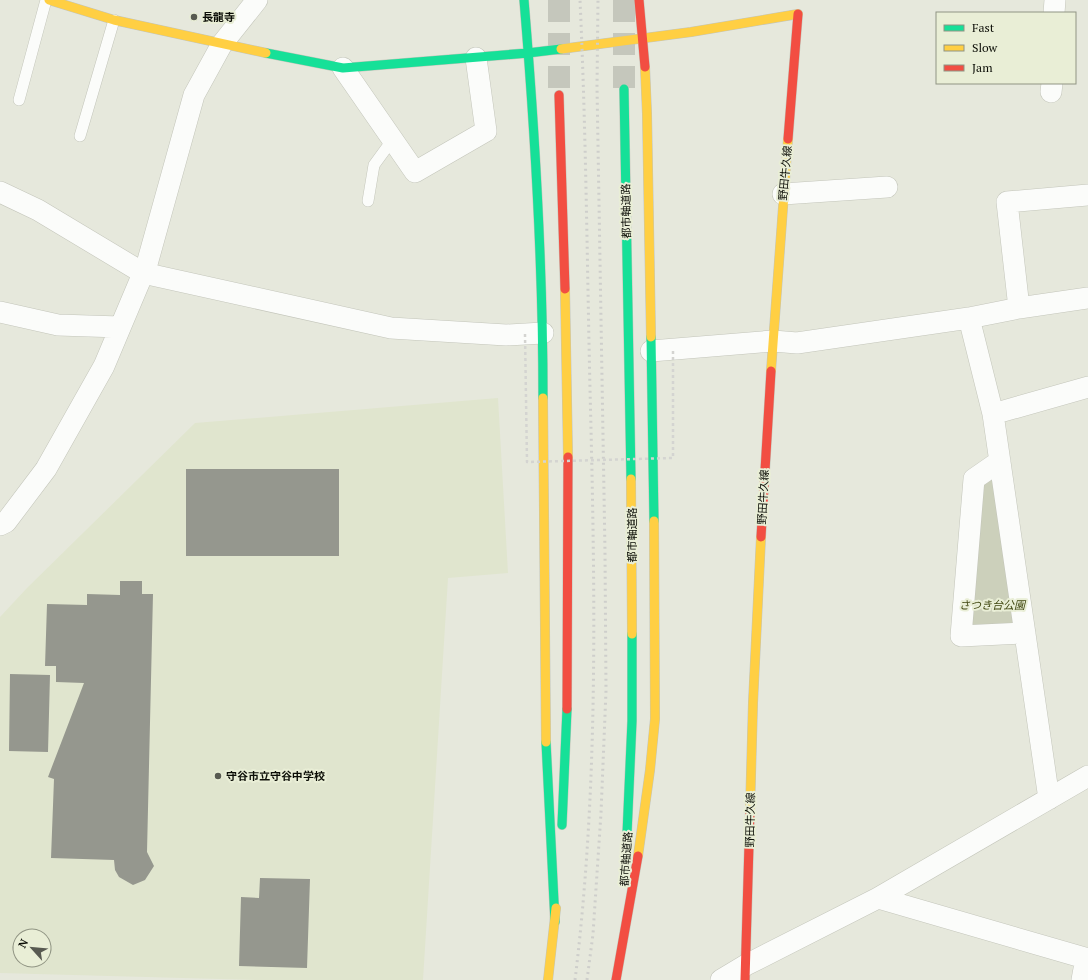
<svg xmlns="http://www.w3.org/2000/svg" width="1088" height="980" viewBox="0 0 1088 980" font-family="'PT Serif','Noto Sans JP',serif">
<rect width="100%" height="100%" fill="#e6e8dc"/>
<path fill="#e0e5ce" fill-rule="evenodd" d="M498,398L508,573L448,578L423,980H258L0,973V617L27,588L195,423ZM20,936H44V960H20Z"/>
<path fill="#ccd0bb" d="M1000,461L1025,633L961,636L974,479Z"/>
<path fill="#95978e" d="M186,469H339V556H186Z
M120,581H142V594H153L147,852L154,866L145,880L133,885L119,877L115,870L114,860L51,858L54,779L48,777L84,683L56,682V666H45L47,604L87,605V594L120,595Z
M10,674L50,675L48,752L9,751Z
M260,878L310,879L307,968L239,966L241,897L259,898Z"/>
<g fill="none" stroke-linecap="round" stroke-linejoin="round">
<path stroke="#c5c7bc" stroke-width="22" stroke-dasharray="22 11" stroke-linecap="butt" d="M559,0V95
M624,0V89"/>
<g stroke="#c3c5ba" stroke-width="12">
<path id="lane" d="M19,100L46,0
M80,136L114,20
M368,201L374,165L393,139"/>
</g>
<g stroke="#c3c5ba" stroke-width="22">
<path id="street" d="M1054,13L1055,0
M343,68L415,172L486,131L476,58
M1051,92L1052,83
M0,192L38,210L143,273L391,328L506,335L543,333
M783,194L887,187
M1019,308L1007,202L1088,195
M0,312L58,325L120,327
M969,318L993,414L1049,799
M651,351L773,341L797,343L969,318L1019,308L1088,298
M993,414L1088,387
M1000,461L974,479L961,636L1025,633
M0,525L6,522L46,469L104,366L147,264L194,95L222,44L257,0
M878,898L1088,959
M721,980L746,965L878,898L1088,776
M1082,980L1086,958"/>
</g>
<g stroke="#c3c5ba" stroke-width="10">
<path id="fast" d="M524,0C535,132 543,265 543,398
M266,53L343,68L528,53L561,49
M624,89L631,479
M651,337L654,521
M546,742L555,922
M562,825L567,709
M627,834L632,721V634"/>
</g>
<g stroke="#c3c5ba" stroke-width="10">
<path id="slow" d="M49,0L114,20L266,53
M561,49L691,32L798,14
M645,67L647,114L651,337
M565,289L568,457
M771,371L788,139
M543,398L546,742
M631,479L632,634
M750,811L753,703L761,537
M638,856L650,770L655,719L654,521
M548,980L556,908"/>
</g>
<g stroke="#c3c5ba" stroke-width="10">
<path id="jam" d="M639,0L645,67
M559,95L565,289
M788,139L798,14
M761,537L771,371
M567,709L568,457
M616,980L638,856
M745,980L750,811"/>
</g>
<use href="#lane" stroke="#fbfcfa" stroke-width="11"/>
<use href="#street" stroke="#fbfcfa" stroke-width="21"/>
<use href="#fast" stroke="#16e098" stroke-width="9"/>
<use href="#slow" stroke="#ffcf43" stroke-width="9"/>
<use href="#jam" stroke="#f24e42" stroke-width="9"/>
<path stroke="#cececb" stroke-width="3" stroke-dasharray="2 4" stroke-linecap="butt" d="M575,980C599,784 595,586 590,389C587,259 586,130 580,0
M587,980L593,934L601,813L606,691L605,552L597,87L598,0"/>
<path stroke="#d4d4d1" stroke-width="2.5" stroke-dasharray="3 3" stroke-linecap="butt" d="M525,334L527,462L673,458V350"/>
</g>
<g fill="#585a51" stroke="#e9eed6" stroke-width="1.5">
<circle cx="194" cy="17" r="4"/>
<circle cx="218" cy="776" r="4"/>
</g>
<g text-anchor="middle" dominant-baseline="central" stroke-width="4" stroke-linejoin="round" paint-order="stroke">
<g font-size="11" font-weight="bold" fill="#0b0d06" stroke="#e9eed6" text-anchor="start">
<text x="202" y="17">長龍寺</text>
<text x="226" y="776">守谷市立守谷中学校</text>
</g>
<g font-size="11" fill="#0b0d06" stroke="#e9eed6">
<text transform="translate(785 173) rotate(-85)">野田牛久線</text>
<text transform="translate(626 211) rotate(-91)">都市軸道路</text>
<text transform="translate(763 497) rotate(-87)">野田牛久線</text>
<text transform="translate(632 535) rotate(-90)">都市軸道路</text>
<text transform="translate(750 820) rotate(-89)">野田牛久線</text>
<text transform="translate(626 859) rotate(-86)">都市軸道路</text>
</g>
<g font-size="11" font-style="italic" fill="#424913" stroke="#e9eed6">
<text x="992" y="605">さつき台公園</text>
</g>
</g>
<rect x="936" y="12" width="140" height="72" fill="#e9eed6" stroke="#909483"/>
<rect x="944" y="25" width="20" height="6" fill="#16e098" stroke="#909483"/>
<text x="972" y="32" font-size="12" fill="#0b0d06">Fast</text>
<rect x="944" y="45" width="20" height="6" fill="#ffcf43" stroke="#909483"/>
<text x="972" y="52" font-size="12" fill="#0b0d06">Slow</text>
<rect x="944" y="65" width="20" height="6" fill="#f24e42" stroke="#909483"/>
<text x="972" y="72" font-size="12" fill="#0b0d06">Jam</text>
<g transform="translate(32 948) rotate(297)"><circle r="19" fill="#e9eed6" stroke="#909483"/>
<path d="M0-3L7 15L0 10L-7 15Z" fill="#585a51"/>
<text y="-6" font-size="11" font-weight="bold" text-anchor="middle" fill="#0b0d06">N</text>
</g>
</svg>
